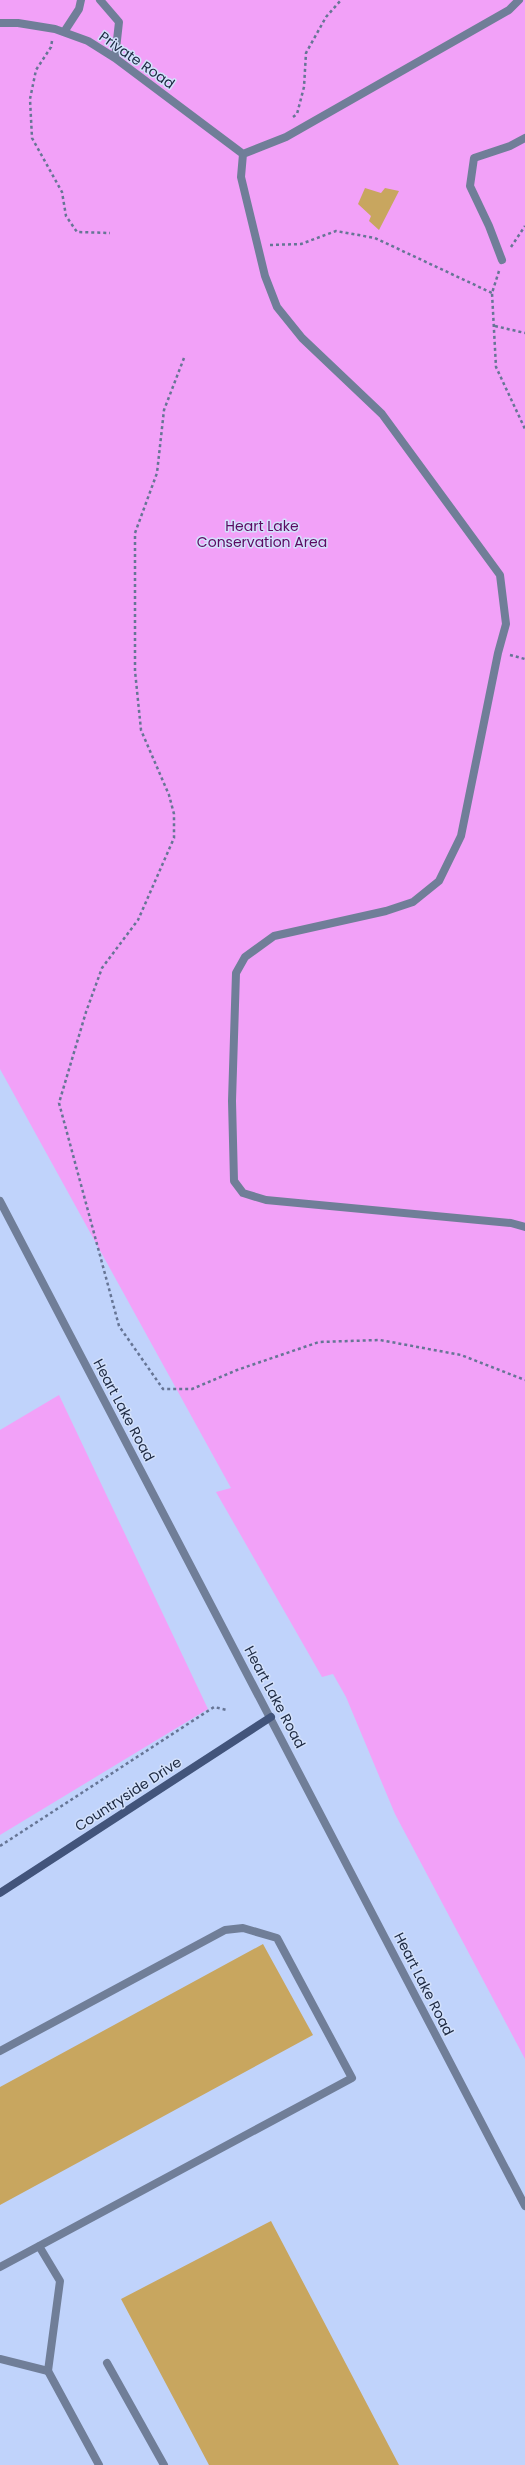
<svg xmlns="http://www.w3.org/2000/svg" width="525" height="2465" viewBox="0 0 525 2465" font-family="Poppins,sans-serif">
<rect width="100%" height="100%" fill="#c0d3fb"/>
<path fill="#f2a1f8" d="M0,0H525V2059L395,1814L346,1697L333,1674L322,1677L216,1492L231,1488L0,1069Z
M59,1395L208,1709L0,1835V1430Z"/>
<path fill="#c8a65f" d="M365,188L381,193L385,188L399,191L379,230L369,221L371,216L358,204Z
M263,1944L313,2035L0,2205V2087Z
M271,2221L399,2465H209L121,2299Z"/>
<g fill="none" stroke-linecap="round" stroke-linejoin="round">
<path stroke="#667595" stroke-width="2.5" stroke-dasharray="3 3" stroke-linecap="butt" d="M52,41L51,47L36,70L30,99L32,138L62,192L66,216L77,232L110,233
M293,117L297,114L304,87L306,53L326,17L341,0
M270,245L301,244L336,231L375,238L492,293
M511,247L525,226
M499,271L492,293L496,367L525,429
M495,326L525,333
M184,358L164,410L157,473L135,533V671L141,730L169,795L174,814V838L138,920L102,968L86,1012L59,1103L119,1326L163,1389H192L237,1370L319,1342L380,1340L461,1355L525,1380
M510,655L525,659
M0,1846L214,1707L227,1710"/>
<path stroke="#707e98" stroke-width="8" d="M100,0L119,22L115,58
M0,23H18L55,29L88,41L115,58L243,154
M64,32L79,9L81,0
M243,154L241,177L265,276L277,307L302,338L382,414L500,575L506,624L498,653L461,836L439,881L413,902L386,911L274,936L245,957L236,973L232,1101L234,1181L243,1193L266,1200L511,1223L525,1227
M243,154L286,137L509,10L519,0
M502,260L489,226L470,186L474,158L510,146L525,138
M0,2051L225,1930L243,1928L277,1938L352,2078L0,2267
M0,2359L48,2371L60,2281L39,2246
M107,2363L164,2465"/>
<path stroke="#707e98" stroke-width="8" d="M48,2371L99,2465"/>
<path stroke="#707e98" stroke-width="8" d="M0,1201L525,2206"/>
<path stroke="#42547b" stroke-width="8" d="M0,1893L271,1717"/>
</g>
<g text-anchor="middle" dominant-baseline="central" stroke-width="3" stroke-linejoin="round" paint-order="stroke">
<g font-size="14" fill="#1c2841" stroke="#d3e1fb">
<text transform="translate(137 60) rotate(35)">Private Road</text>
<text transform="translate(124 1410) rotate(62)">Heart Lake Road</text>
<text transform="translate(275 1697) rotate(62)">Heart Lake Road</text>
<text transform="translate(128 1794) rotate(-33)">Countryside Drive</text>
<text transform="translate(424 1984) rotate(63)">Heart Lake Road</text>
</g>
<g font-size="14" fill="#5b0a62" stroke="#d3e1fb">
<text x="262" y="526">Heart Lake<tspan x="262" dy="16">Conservation Area</tspan></text>
</g>
</g>
</svg>
